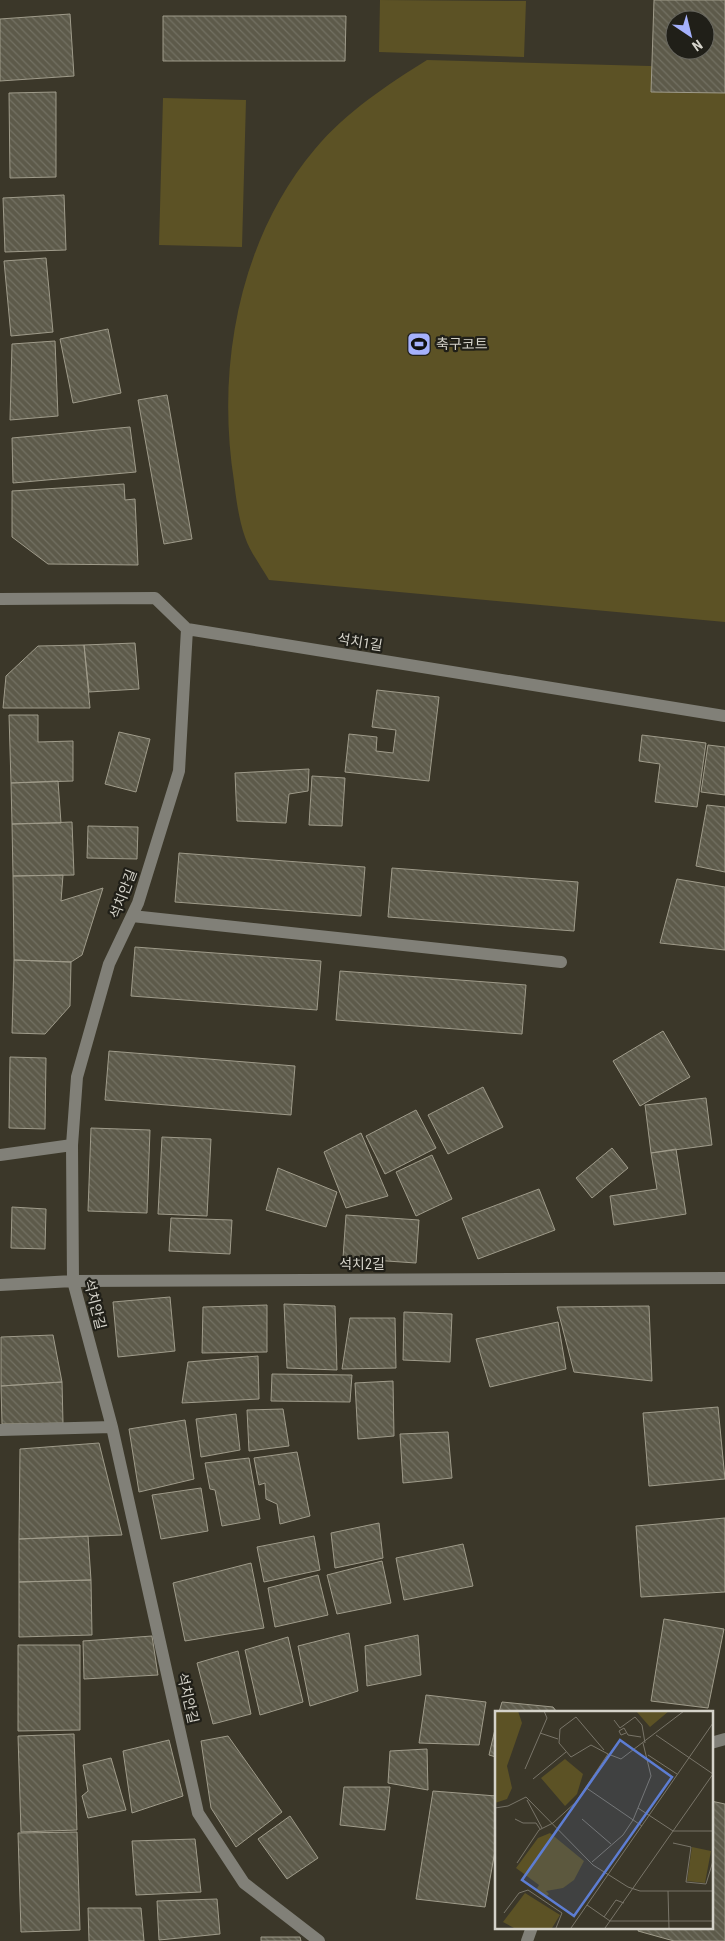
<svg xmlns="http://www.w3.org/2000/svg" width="725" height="1941" viewBox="0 0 725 1941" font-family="'Roboto Condensed','Noto Sans KR',sans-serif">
<defs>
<pattern id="building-back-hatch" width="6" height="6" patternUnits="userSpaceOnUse" patternTransform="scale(1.25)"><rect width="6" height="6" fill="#5d5a4a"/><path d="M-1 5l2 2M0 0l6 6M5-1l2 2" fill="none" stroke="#737163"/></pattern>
</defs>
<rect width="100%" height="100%" fill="#3b3729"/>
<path fill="#5c5225" d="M380,0L526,1L524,57L379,52Z
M427,60L725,68V622L269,580C261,566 250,552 245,537C239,520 236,499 234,481C216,367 239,239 315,149C346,112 387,85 427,60Z
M163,98L246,100L242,247L159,245Z"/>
<path fill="url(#building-back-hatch)" stroke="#9f9b8a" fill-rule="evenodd" d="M654,0H725V93L651,92ZM675,20H705V50H675Z
M70,14L74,76L0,81V19Z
M163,16H346L345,61H163Z
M56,92V177L10,178L9,93Z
M64,195L66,250L5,252L3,198Z
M46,258L53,332L11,336L4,261Z
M108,329L121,393L73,403L60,339Z
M55,341L58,416L10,420L12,344Z
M167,395L192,539L164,544L138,400Z
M130,427L136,472L13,483L12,438Z
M124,484L125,500L135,499L138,565L48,564L12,537V491Z
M135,643L139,689L89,692L84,645Z
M84,645L90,708H3L6,676L38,646Z
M377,690L439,697L429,781L345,772L349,734L377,737L376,751L393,753L396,730L372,727Z
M9,715H38V742L73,741V781L11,783Z
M119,732L150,739L136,792L105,784Z
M642,735L706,743L697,807L655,802L660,764L639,761Z
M708,745L725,747V795L701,792Z
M309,769L308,791L289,794L286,823L237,821L235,773Z
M312,776L345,778L342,826L309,825Z
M58,781L61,823L12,824L11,783Z
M707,805L725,807V872L696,866Z
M72,822L74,875L13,876L12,824Z
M88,826L138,827L137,859L87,858Z
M179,853L365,867L361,916L175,902Z
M392,868L578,882L574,931L388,917Z
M63,875L61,901L103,888L82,955L71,962L14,960L13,876Z
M677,879L725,887V950L660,943Z
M135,947L321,961L317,1010L131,996Z
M14,960L71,962L70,1006L45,1034L12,1033Z
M340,971L526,985L522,1034L336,1020Z
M663,1031L690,1077L640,1106L613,1061Z
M109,1051L295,1066L291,1115L105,1100Z
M10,1057L46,1058L45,1129L9,1128Z
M483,1087L503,1127L448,1154L428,1115Z
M706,1098L712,1145L651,1153L645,1105Z
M416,1110L436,1148L385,1174L366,1136Z
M91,1128L150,1130L147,1213L88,1211Z
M361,1133L388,1196L346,1208L324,1152Z
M162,1137L211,1139L207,1216L158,1214Z
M612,1148L628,1168L592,1198L576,1178Z
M676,1149L686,1214L614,1225L610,1196L657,1189L651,1153Z
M432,1155L452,1199L416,1216L396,1172Z
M278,1168L337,1192L326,1227L266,1210Z
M539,1189L555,1230L478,1259L462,1218Z
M12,1207L46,1209L45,1249L11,1248Z
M346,1215L419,1220L416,1263L343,1258Z
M171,1218L232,1220L230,1254L169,1251Z
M170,1297L175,1351L118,1357L113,1302Z
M284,1304L335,1306L337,1370L287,1368Z
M267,1305V1352L202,1353L203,1307Z
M649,1306L652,1381L574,1372L557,1307Z
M404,1312L452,1314L450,1362L403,1360Z
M350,1318H395L396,1368L342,1369Z
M558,1322L566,1369L490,1387L476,1339Z
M53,1335L62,1382L1,1386V1337Z
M258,1356L259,1399L182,1403L188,1362Z
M272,1374L352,1375L350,1402L271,1401Z
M393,1381L394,1436L358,1439L355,1383Z
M62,1382L63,1423L2,1424L1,1386Z
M718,1407L725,1479L649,1486L643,1413Z
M283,1409L289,1446L249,1451L247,1410Z
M236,1414L240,1450L201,1457L196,1419Z
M185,1420L194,1479L139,1492L129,1429Z
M448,1432L452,1478L403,1483L400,1434Z
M99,1443L122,1535L19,1539L20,1449Z
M297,1452L310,1516L280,1524L277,1504L266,1499L265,1483L259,1485L254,1458Z
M249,1458L260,1519L222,1526L215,1490L210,1489L205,1463Z
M201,1488L208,1531L161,1539L152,1495Z
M725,1518V1592L641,1597L636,1526Z
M379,1523L383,1558L335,1568L331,1533Z
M88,1536L91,1580L19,1582V1539Z
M314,1536L320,1570L264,1582L257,1547Z
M463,1544L473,1586L404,1600L396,1558Z
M382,1561L391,1603L337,1614L327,1575Z
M251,1563L264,1628L185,1641L173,1583Z
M318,1575L328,1615L275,1627L268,1588Z
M91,1580L92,1635L19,1637V1582Z
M664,1619L724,1629L708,1708L651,1701Z
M349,1633L358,1691L310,1706L298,1646Z
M418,1635L421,1675L367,1686L365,1646Z
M152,1636L158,1675L84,1679L83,1641Z
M288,1637L303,1702L260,1715L245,1650Z
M18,1645H80V1730L18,1731Z
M238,1651L251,1714L213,1724L197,1663Z
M426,1695L486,1702L479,1745L419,1743Z
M502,1702L553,1707L557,1712H499Z
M496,1725V1757L489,1755Z
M74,1734L77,1830L21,1832L18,1736Z
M228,1736L282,1812L236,1847L211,1808L201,1741Z
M169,1740L183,1796L132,1813L123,1751Z
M427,1749L428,1790L388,1783L390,1751Z
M111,1758L126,1810L88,1818L82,1796L88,1791L83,1765Z
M344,1787H390L385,1830L340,1825Z
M433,1791L496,1796V1845L485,1907L416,1899Z
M711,1801L725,1804V1941H674L638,1931L639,1927H711Z
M290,1816L318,1858L287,1879L258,1839Z
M77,1832L80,1930L21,1932L18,1833Z
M195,1839L201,1892L136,1895L132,1841Z
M217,1899L220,1934L159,1940L157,1901Z
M88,1908H141L144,1941H89Z
M261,1937H300L301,1941H261Z"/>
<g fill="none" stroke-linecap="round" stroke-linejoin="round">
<path stroke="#818078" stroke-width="12" d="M0,599L155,598L187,629L725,716
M187,629L179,771L138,903L109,964L77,1077L72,1145L73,1281L112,1427L198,1813L244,1883L319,1941
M132,916L561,962
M0,1155L72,1145
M0,1285L73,1281L725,1278
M0,1430L112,1427
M711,1743L725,1739
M527,1941L532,1927"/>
</g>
<defs>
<g id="stadium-square" transform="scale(1.25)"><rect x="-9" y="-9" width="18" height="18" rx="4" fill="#a5b1fc" stroke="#201f18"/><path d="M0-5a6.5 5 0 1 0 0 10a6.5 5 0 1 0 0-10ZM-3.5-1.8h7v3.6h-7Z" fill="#111"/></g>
</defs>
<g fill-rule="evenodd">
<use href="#stadium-square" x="419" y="344"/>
</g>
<g text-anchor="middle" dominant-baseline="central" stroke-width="4.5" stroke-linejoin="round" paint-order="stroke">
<g font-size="14" fill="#d5d3ca" stroke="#201f18" text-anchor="start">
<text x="436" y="344">축구코트</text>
</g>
<g font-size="14" fill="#d5d3ca" stroke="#201f18">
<text transform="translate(360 642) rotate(9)">석치1길</text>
<text transform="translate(123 894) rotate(-69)">석치안길</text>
<text x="362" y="1264">석치2길</text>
<text transform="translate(95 1304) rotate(76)">석치안길</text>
<text transform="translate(188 1698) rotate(77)">석치안길</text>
</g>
</g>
<g transform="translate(495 1711)">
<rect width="218" height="218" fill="#3b3729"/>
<path d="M141,0H174L155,16ZM70,48L88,63L82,83L70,95L46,67ZM55,122L89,150L79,169L68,177L51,180L54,183L51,186L41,179L44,174L21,157L43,127ZM197,136L216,140L210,172L192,170ZM30,182L65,204L57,217H19L8,211Z" fill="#5c5225"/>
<path d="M0,0H23L27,12L12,55L17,77L12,88L0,92Z" fill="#5c5225"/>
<path fill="none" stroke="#797569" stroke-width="1" d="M119,9L125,17L140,6L147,14L150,32M45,22L63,28M131,22L126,24L124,20L129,17L133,24L146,26M161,24L218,63M109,39L81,6L65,18L64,32L76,46L96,34L113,43M153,44L182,63M30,58L52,7L49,0M38,68L71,41M90,76L147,115M31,86L98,154L133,176L145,180H218M32,89L47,117M0,97L13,95L31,86M143,97L178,120H218M20,108L28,112H41L45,118M87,108L116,133M178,132L196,136L191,171L211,173L218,150M97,151L128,124L138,109L156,65L148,32M22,152L44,119L58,112L81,91L113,43L126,48L189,0M173,180L174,217M92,194L115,210H218M9,202L24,182L33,179L67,202L61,217M109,206L121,189L129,192M76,217L218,12M110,217L218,63"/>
<path fill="#5d7dd3" fill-opacity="0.15" stroke="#5d7dd3" stroke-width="2.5" d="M125,29L177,66L79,205L27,169Z"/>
<rect width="218" height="218" fill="none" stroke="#d5d3ca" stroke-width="2.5"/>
</g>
<g transform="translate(690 35) rotate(145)"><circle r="24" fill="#201f18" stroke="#68675f"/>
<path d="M0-4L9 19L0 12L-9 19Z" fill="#a5b1fc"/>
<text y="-8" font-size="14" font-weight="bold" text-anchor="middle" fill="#d5d3ca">N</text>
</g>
</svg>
